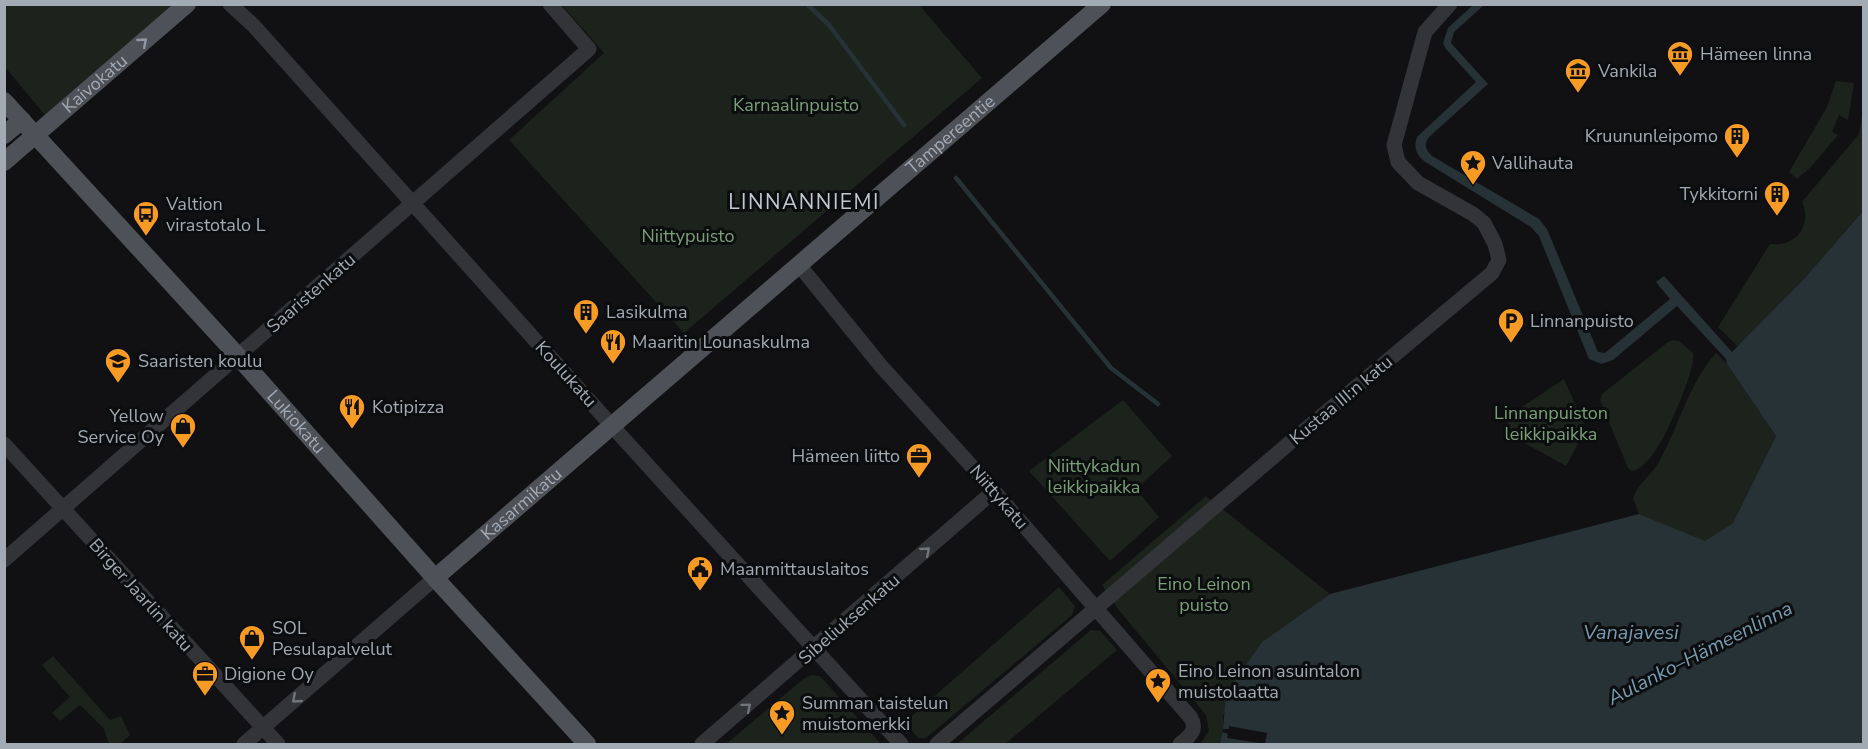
<svg xmlns="http://www.w3.org/2000/svg" width="1868" height="749" viewBox="0 0 1868 749" font-family="'Nunito Sans',sans-serif">
<rect width="100%" height="100%" fill="#111113"/>
<path fill="#1c231c" d="M4,5H173L45,115L5,67Z
M562,5H919L982,78L684,333L509,140L604,53Z
M1836,81L1854,83L1848,120L1839,115L1832,132L1838,135L1811,167L1797,179L1789,172L1827,107Z
M1863,107V211L1804,279L1738,347L1718,327L1770,244C1795,248 1813,225 1802,202L1859,134Z
M1673,340L1679,341L1693,353C1697,367 1668,431 1659,445C1653,455 1643,469 1632,471L1628,468L1600,400L1602,394L1668,342Z
M1716,353L1727,364L1776,436L1733,523L1705,542L1639,514L1633,498C1638,483 1653,474 1660,460C1679,425 1689,383 1716,353Z
M1564,379L1586,429L1566,466L1508,434V416Z
M1123,400L1172,456L1136,489L1159,517L1110,561L1029,471Z
M1206,496L1330,594L1262,642L1223,716V729L1220,744H1200L1209,731L1206,715L1118,609L1102,585Z
M1059,587L1075,606L1072,615L926,738H918L905,722Z
M1091,630L1100,631L1117,650L1005,744H957Z
M53,656L110,720L121,716L130,735L120,744H109L104,729L80,705L60,721L52,713L70,697L42,665Z
M811,675L820,676L881,744H726L802,680Z"/>
<path fill="#273237" d="M1473,5H1484L1454,32L1451,43L1488,84L1429,137C1423,145 1426,150 1432,156L1539,219L1547,229L1598,352L1605,353L1670,299L1656,282L1664,276L1732,352L1804,279L1863,211V744H1220L1223,729L1226,694L1262,642L1330,594L1639,514L1705,541L1733,523L1776,436L1727,364L1726,359L1677,306L1613,360L1601,364L1589,359L1539,236L1531,227L1427,163C1417,156 1413,149 1417,137L1476,82L1446,49L1443,43L1448,28Z"/>
<path fill="#111113" d="M1229,726L1267,733L1265,744L1227,738L1228,734L1222,732L1223,729H1229Z"/>
<g fill="none" stroke-linecap="round" stroke-linejoin="round">
<path stroke="#273237" stroke-width="4.5" d="M807,4L829,25L904,125
M956,178L1111,368L1158,404"/>
<path stroke="#323438" stroke-width="15" d="M230,4L253,25L612,426L901,744
M799,265L881,366L994,491L1191,718C1198,730 1189,737 1180,744
M4,444L278,744
M4,560L589,49L550,4
M244,744L435,578
M702,744L994,491
M937,744L1287,445L1492,273L1499,260L1495,244L1484,223L1473,214L1418,183L1398,162L1394,145L1425,32L1450,4"/>
<g stroke="#4e5157" stroke-width="18">
<path id="s1" d="M4,101L227,344L435,578L587,744"/>
<path d="M4,135L22,120"/>
<path id="s2" d="M4,162L187,4"/>
<path id="s3" d="M435,578L1102,4"/>
</g>
</g>
<defs><path id="oneway-chevron" d="M-2-3.5L2.5 0L-2 3.5" fill="none" stroke-width="1.6" stroke-linecap="round" stroke-linejoin="round" transform="scale(1.5)"/></defs>
<use stroke="#9198a1" href="#oneway-chevron" transform="translate(143 42) rotate(-41)"/>
<g stroke="#70757c">
<use href="#oneway-chevron" transform="translate(926 551) rotate(-41)"/>
<use href="#oneway-chevron" transform="translate(296 699) rotate(139)"/>
<use href="#oneway-chevron" transform="translate(747 707) rotate(-40)"/>
</g>
<defs>
<g id="museum-pin" transform="scale(1.35)"><path d="M0 17L-7.5 6A9.5 9.5 0 1 1 7.5 6Z" fill="#f79b25" stroke="#0c0d0e"/><path d="M0-6L6-3V-2H-6V-3ZM-5-1h2V3h-2ZM-1-1h2V3h-2ZM3-1h2V3H3ZM-6 4H6V6H-6Z" fill="#111"/></g>
<g id="building-pin" transform="scale(1.35)"><path d="M0 17L-7.5 6A9.5 9.5 0 1 1 7.5 6Z" fill="#f79b25" stroke="#0c0d0e"/><path d="M-4-6H4V6H1V3H-1V6H-4ZM-2.5-4.3h1.7v1.8h-1.7ZM.8-4.3h1.7v1.8H.8ZM-2.5-1h1.7V.8h-1.7ZM.8-1h1.7V.8H.8Z" fill="#111"/></g>
<g id="sight-pin" transform="scale(1.35)"><path d="M0 17L-7.5 6A9.5 9.5 0 1 1 7.5 6Z" fill="#f79b25" stroke="#0c0d0e"/><path d="M0-6L1.8-2.2L6-1.7L2.9 1.2L3.7 5.4L0 3.3L-3.7 5.4L-2.9 1.2L-6-1.7L-1.8-2.2Z" fill="#111"/></g>
<g id="bus-pin" transform="scale(1.35)"><path d="M0 17L-7.5 6A9.5 9.5 0 1 1 7.5 6Z" fill="#f79b25" stroke="#0c0d0e"/><path d="M-5-6H5V4H4V6H2V4H-2V6H-4V4H-5ZM-3.5-4V0h7V-4ZM-3.5 1.2v1.5H-2V1.2ZM2 1.2v1.5H3.5V1.2Z" fill="#111"/></g>
<g id="parking-pin" transform="scale(1.35)"><path d="M0 17L-7.5 6A9.5 9.5 0 1 1 7.5 6Z" fill="#f79b25" stroke="#0c0d0e"/><path d="M-3.5-5.5H1a3.5 3.5 0 0 1 0 7H-1V5.5H-3.5ZM-1-3.4V-.6H.8a1.4 1.4 0 0 0 0-2.8Z" fill="#111"/></g>
<g id="restaurant-pin" transform="scale(1.35)"><path d="M0 17L-7.5 6A9.5 9.5 0 1 1 7.5 6Z" fill="#f79b25" stroke="#0c0d0e"/><path d="M-5-6h1v4h1v-4h1v4h1v-4h1v5L-1.5 .5V6h-2V.5L-5-1ZM5-6V6H3V1.5H1.5Q1.5-4 5-6Z" fill="#111"/></g>
<g id="school-pin" transform="scale(1.35)"><path d="M0 17L-7.5 6A9.5 9.5 0 1 1 7.5 6Z" fill="#f79b25" stroke="#0c0d0e"/><path d="M0-5L7-2L0 1L-7-2ZM-4 1L0 2.5L4 1V4Q0 6-4 4Z" fill="#111"/></g>
<g id="shop-pin" transform="scale(1.35)"><path d="M0 17L-7.5 6A9.5 9.5 0 1 1 7.5 6Z" fill="#f79b25" stroke="#0c0d0e"/><path d="M-5-2.5h2.3a2.7 3.5 0 0 1 5.4 0H5L5.5 6h-11ZM-1.5-2.5h3a1.5 2.3 0 0 0-3 0Z" fill="#111"/></g>
<g id="office-pin" transform="scale(1.35)"><path d="M0 17L-7.5 6A9.5 9.5 0 1 1 7.5 6Z" fill="#f79b25" stroke="#0c0d0e"/><path d="M-6-3h4V-5.5h4V-3h4V5H-6ZM-1-4.5V-3h2v-1.5ZM-6 0V1H6V0Z" fill="#111"/></g>
<g id="civic-pin" transform="scale(1.35)"><path d="M0 17L-7.5 6A9.5 9.5 0 1 1 7.5 6Z" fill="#f79b25" stroke="#0c0d0e"/><path d="M-.6-6.5H3V-4.5H.6V-3L4-1V1h2V6H-6V1h2V-1L-.6-3ZM-1.2 2.5V6h2.4V2.5Z" fill="#111"/></g>
</defs>
<g fill-rule="evenodd">
<use href="#museum-pin" x="1680" y="54"/>
<use href="#museum-pin" x="1578" y="71"/>
<use href="#building-pin" x="1737" y="136"/>
<use href="#sight-pin" x="1473" y="163"/>
<use href="#building-pin" x="1777" y="194"/>
<use href="#bus-pin" x="146" y="214"/>
<use href="#building-pin" x="586" y="312"/>
<use href="#parking-pin" x="1511" y="321"/>
<use href="#restaurant-pin" x="613" y="342"/>
<use href="#school-pin" x="118" y="361"/>
<use href="#restaurant-pin" x="352" y="407"/>
<use href="#shop-pin" x="183" y="426"/>
<use href="#office-pin" x="919" y="456"/>
<use href="#civic-pin" x="700" y="569"/>
<use href="#shop-pin" x="252" y="638"/>
<use href="#office-pin" x="205" y="674"/>
<use href="#sight-pin" x="1158" y="681"/>
<use href="#sight-pin" x="782" y="713"/>
</g>
<g text-anchor="middle" dominant-baseline="central" stroke-width="6" stroke-linejoin="round" paint-order="stroke">
<g font-size="18" fill="#a2aab4" stroke="#0c0d0e" text-anchor="start">
<text x="1700" y="54">Hämeen linna</text>
<text x="1598" y="71">Vankila</text>
<text x="1718" y="136" text-anchor="end">Kruununleipomo</text>
<text x="1492" y="163">Vallihauta</text>
<text x="1758" y="194" text-anchor="end">Tykkitorni</text>
<text x="166" y="204">Valtion<tspan x="166" dy="21">virastotalo L</tspan></text>
<text x="606" y="312">Lasikulma</text>
<text x="1530" y="321">Linnanpuisto</text>
<text x="632" y="342">Maaritin Lounaskulma</text>
<text x="138" y="361">Saaristen koulu</text>
<text x="372" y="407">Kotipizza</text>
<text x="164" y="416" text-anchor="end">Yellow<tspan x="164" dy="21">Service Oy</tspan></text>
<text x="900" y="456" text-anchor="end">Hämeen liitto</text>
<text x="720" y="569">Maanmittauslaitos</text>
<text x="272" y="628">SOL<tspan x="272" dy="21">Pesulapalvelut</tspan></text>
<text x="1178" y="671">Eino Leinon asuintalon<tspan x="1178" dy="21">muistolaatta</tspan></text>
<text x="224" y="674">Digione Oy</text>
<text x="802" y="703">Summan taistelun<tspan x="802" dy="21">muistomerkki</tspan></text>
</g>
<g font-size="18" fill="#a2aab4" stroke="#0c0d0e">
<text stroke="none"><textPath href="#s2" startOffset="120">Kaivokatu</textPath></text>
<text stroke="none"><textPath href="#s3" startOffset="680">Tampereentie</textPath></text>
<text transform="translate(311 293) rotate(-41)">Saaristenkatu</text>
<text transform="translate(566 374) rotate(48)">Koulukatu</text>
<text transform="translate(1341 400) rotate(-40)">Kustaa III:n katu</text>
<text stroke="none"><textPath href="#s1" startOffset="434">Lukiokatu</textPath></text>
<text transform="translate(999 497) rotate(49)">Niittykatu</text>
<text stroke="none"><textPath href="#s3" startOffset="114">Kasarmikatu</textPath></text>
<text transform="translate(141 595) rotate(48)">Birger Jaarlin katu</text>
<text transform="translate(849 619) rotate(-41)">Sibeliuksenkatu</text>
</g>
<g font-size="18" fill="#7aa078" stroke="#0c0d0e">
<text x="796" y="105">Karnaalinpuisto</text>
<text x="688" y="236">Niittypuisto</text>
<text x="1551" y="413">Linnanpuiston<tspan x="1551" dy="21">leikkipaikka</tspan></text>
<text x="1094" y="466">Niittykadun<tspan x="1094" dy="21">leikkipaikka</tspan></text>
<text x="1204" y="584">Eino Leinon<tspan x="1204" dy="21">puisto</tspan></text>
</g>
<g font-size="20" font-style="italic" fill="#779cb1" stroke="#0c0d0e">
<text x="1631" y="632">Vanajavesi</text>
<text transform="translate(1700 653) rotate(-27)">Aulanko–Hämeenlinna</text>
</g>
<g font-size="21" letter-spacing="1.5" fill="#c3c8d0" stroke="#0c0d0e">
<text x="804" y="202">LINNANNIEMI</text>
</g>
</g>
<rect width="1868" height="749" fill="none" stroke="#a2aab4" stroke-width="12"/>
</svg>
